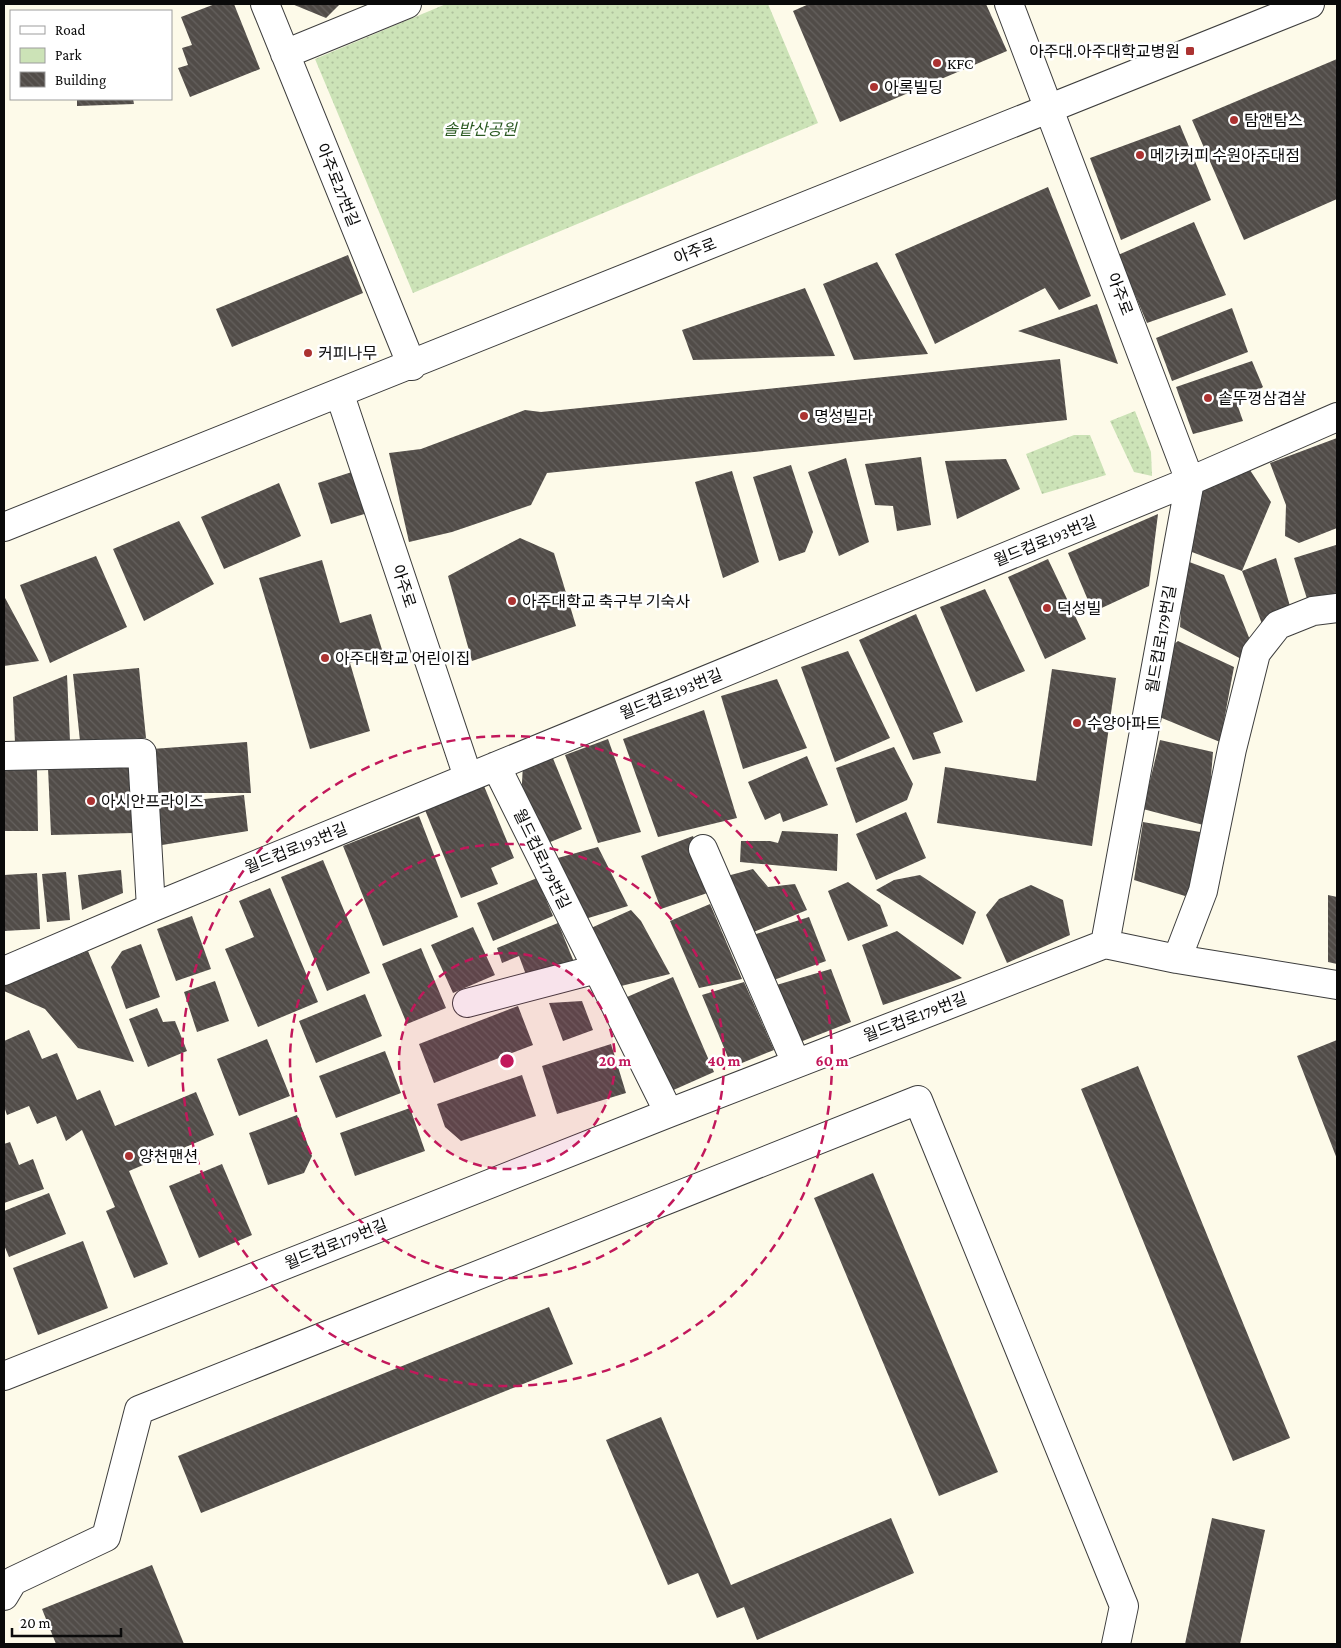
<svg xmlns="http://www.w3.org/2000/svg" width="1341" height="1648" viewBox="0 0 1341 1648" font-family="'Crimson Pro','Noto Sans KR',serif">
<defs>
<pattern id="green-dots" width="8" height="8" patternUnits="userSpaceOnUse" patternTransform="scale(1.25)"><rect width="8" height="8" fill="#cce3b7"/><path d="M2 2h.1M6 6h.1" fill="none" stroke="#aec19c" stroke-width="1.8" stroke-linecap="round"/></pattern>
<pattern id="building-back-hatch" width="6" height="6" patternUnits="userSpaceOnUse" patternTransform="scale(1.25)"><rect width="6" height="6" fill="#514c48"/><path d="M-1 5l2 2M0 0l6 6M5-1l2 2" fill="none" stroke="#65615e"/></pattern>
</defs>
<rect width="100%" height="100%" fill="#fdfae9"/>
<path fill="url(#green-dots)" d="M446,4H768L818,123L413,293L315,59Z
M1135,411L1151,452L1152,476L1134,472L1110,421Z
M1074,435H1090L1106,475L1042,494L1026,454Z"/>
<path fill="url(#building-back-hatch)" d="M215,4H234L260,69L190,97L178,68L188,65L182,48L192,45L181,17Z
M292,4H340L326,18Z
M809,4H986L1007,51L840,122L793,11Z
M1337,59V199L1244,240L1192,120Z
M77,99H133L134,104L77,106Z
M1180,125L1211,200L1121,240L1090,158Z
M1048,187L1091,296L1059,310L1045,288L935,344L895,254Z
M1194,222L1226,295L1147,323L1118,255Z
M348,255L363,293L232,347L216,309Z
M877,262L928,354L854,360L823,284Z
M805,288L835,356L693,360L682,330Z
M1097,304L1118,364L1018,331Z
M1232,308L1248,352L1172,381L1156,338Z
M1060,359L1067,420L547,473L531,505L452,532L409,542L389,453L421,449L525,410L541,412Z
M1252,361L1263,387L1237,404L1243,421L1193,434L1176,387Z
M1337,438V528L1299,543L1285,536L1286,505L1270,463Z
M921,457L931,525L897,531L893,506L875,505L865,464Z
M846,458L869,542L839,556L808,472Z
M1006,459L1020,489L957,519L945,461Z
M791,465L813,532L805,552L779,561L753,477Z
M1248,467L1271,502L1242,571L1184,549L1188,498L1218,478Z
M358,470L371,512L331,524L318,483Z
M732,471L759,562L723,578L695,482Z
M279,483L301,536L224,569L201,517Z
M1158,514L1149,586L1093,612L1068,553Z
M179,521L214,584L144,621L113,549Z
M520,538L554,553L576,626L472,661L448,576Z
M1336,545L1337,596L1309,605L1294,558Z
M96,556L127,627L50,663L20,585Z
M1276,558L1292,613L1262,624L1242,571Z
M1048,559L1086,639L1045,659L1008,577Z
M322,560L340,623L371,614L383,653L350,663L370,731L310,749L259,578Z
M1184,560L1224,575L1250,640L1247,662L1180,627Z
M985,589L1025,671L976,692L940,607Z
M4,596L39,661L4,666Z
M916,614L963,722L933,733L941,753L913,760L859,640Z
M1178,641L1234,667L1220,742L1157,716L1165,651Z
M848,651L890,738L835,762L801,667Z
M139,668L146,738L80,741L73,674Z
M1052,669L1116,678L1092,846L937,823L945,767L1036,781Z
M67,675L70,741L15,743L13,697Z
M777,679L807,748L743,769L721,696Z
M704,710L737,818L658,837L623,739Z
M608,739L641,832L598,843L565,755Z
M1160,740L1213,752L1207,826L1143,809Z
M247,742L251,793H153L152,749Z
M894,747L913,784L907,800L856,823L836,768Z
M552,756L582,829L543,845L521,801L523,764Z
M807,756L828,805L783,822L780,813L765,820L748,782Z
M132,766L134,833L51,835L48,768Z
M4,769H37L38,831H4Z
M484,786L514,858L491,868L498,884L461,898L425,810Z
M244,795L248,831L156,846V804Z
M906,812L926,858L876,880L856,834Z
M419,816L458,917L383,946L343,846Z
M1143,822L1200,832L1197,884L1185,896L1134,880Z
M782,831L838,834L837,871L740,862L741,841H770L778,843Z
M693,836L716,890L661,909L641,856Z
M598,847L628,906L585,919L554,859Z
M323,860L370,973L327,991L281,877Z
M753,869L768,887L795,884L807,910L751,933L727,876Z
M121,870L123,893L82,910L78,875Z
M66,872L70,920L47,922L42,874Z
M37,873L40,929L4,931V875Z
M920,875L976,912L963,945L876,890L894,880Z
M537,878L553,916L493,941L477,903Z
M848,882L880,905L888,926L848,941L828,891Z
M1031,885L1063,900L1070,935L1007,963L986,915L999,899Z
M270,888L318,1002L258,1027L225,949L254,937L239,901Z
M1328,895L1337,897V964L1328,962Z
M710,904L742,979L699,988L670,921Z
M631,910L641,921L670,974L617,987L591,928Z
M192,916L211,969L176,981L157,929Z
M809,917L826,961L771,981L753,935Z
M558,923L574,962L528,980L519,956L502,963L497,948Z
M473,927L495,975L453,993L431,945Z
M897,931L962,978L883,1005L862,945Z
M141,944L160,997L126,1009L111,967L122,951Z
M421,948L446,1008L407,1024L382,964Z
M88,951L134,1062L78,1048L45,1009L4,991V986Z
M831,969L851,1022L795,1044L773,986Z
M673,977L714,1072L669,1092L627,997Z
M215,981L229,1021L197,1032L184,992Z
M744,982L774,1050L732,1067L702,995Z
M365,994L382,1036L316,1063L299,1021Z
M582,1001L593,1030L563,1041L549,1003Z
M518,1006L533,1045L434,1083L419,1044Z
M157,1008L163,1022L175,1021L187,1051L148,1067L129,1019Z
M29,1030L42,1059L57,1053L77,1100L100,1090L115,1126L196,1092L214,1135L129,1171L168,1264L134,1278L106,1211L115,1207L82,1130L66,1141L56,1116L37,1124L29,1106L7,1115L4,1106V1041Z
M267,1039L290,1096L239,1116L217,1059Z
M1337,1040V1159L1297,1056Z
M611,1044L626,1093L557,1114L542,1066Z
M385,1051L401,1093L336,1118L319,1076Z
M1138,1066L1290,1438L1233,1461L1081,1089Z
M522,1075L536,1116L461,1141L445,1127L437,1104Z
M410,1108L425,1151L355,1176L340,1133Z
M297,1115L312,1156L304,1173L268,1185L249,1133Z
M10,1142L19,1165L33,1159L44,1189L4,1203V1144Z
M222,1164L252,1235L199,1258L169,1186Z
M873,1173L998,1472L939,1496L814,1198Z
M49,1193L66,1234L9,1257L4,1245V1211Z
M83,1241L108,1308L38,1335L13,1268Z
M549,1307L573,1364L201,1513L178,1456Z
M661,1417L731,1585L891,1518L914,1573L757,1640L744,1607L717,1618L698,1573L668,1585L606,1440Z
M1212,1518L1265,1530L1240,1644H1185Z
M152,1565L184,1644H56L42,1609Z"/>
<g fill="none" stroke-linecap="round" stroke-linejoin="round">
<g stroke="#3d3d3d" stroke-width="30">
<path id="minor" d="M265,4L412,366
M1009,4L1190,481L1105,944
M285,54L407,4
M340,395L468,777
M4,527C440,355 874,176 1310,4
M4,756L142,753L151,908
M496,766L669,1113
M703,849L796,1063
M1177,959L1203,891L1232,749L1256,653L1278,625L1313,611L1337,608
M4,971L151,908L1190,481L1337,417
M467,1003L597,969
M4,1376L669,1113L1105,944L1177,959L1337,985
M4,1596L13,1581L106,1537L139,1410L918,1100L1124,1606L1116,1644"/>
</g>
<use href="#minor" stroke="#fff" stroke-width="28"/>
</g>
<circle cx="507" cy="1061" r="108" fill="#c2185b" fill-opacity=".12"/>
<g fill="none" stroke="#c2185b" stroke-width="2.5" stroke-dasharray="9 6">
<circle cx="507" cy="1061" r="108"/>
<circle cx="507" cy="1061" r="217"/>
<circle cx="507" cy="1061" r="325"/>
</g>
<g fill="#ab3231" stroke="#fff" stroke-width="2">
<rect x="1185" y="46" width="10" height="10" rx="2.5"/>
<circle cx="937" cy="63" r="5"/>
<circle cx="874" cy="87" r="5"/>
<circle cx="1234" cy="120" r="5"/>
<circle cx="1140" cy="155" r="5"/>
<circle cx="308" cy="353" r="5"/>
<circle cx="1208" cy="398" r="5"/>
<circle cx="804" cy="416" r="5"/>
<circle cx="512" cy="601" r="5"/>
<circle cx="1047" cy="608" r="5"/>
<circle cx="325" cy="658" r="5"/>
<circle cx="1077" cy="723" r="5"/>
<circle cx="91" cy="801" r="5"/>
<circle cx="129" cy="1156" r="5"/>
</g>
<g text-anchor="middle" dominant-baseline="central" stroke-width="5" stroke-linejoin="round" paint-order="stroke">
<g font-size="16" fill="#0a0a0a" stroke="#fff" text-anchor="start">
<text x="1180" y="51" text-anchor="end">아주대.아주대학교병원</text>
<text x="947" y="63">KFC</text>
<text x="884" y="87">아록빌딩</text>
<text x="1244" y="120">탐앤탐스</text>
<text x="1150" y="155">메가커피 수원아주대점</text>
<text x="318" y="353">커피나무</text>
<text x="1218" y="398">솥뚜껑삼겹살</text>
<text x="814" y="416">명성빌라</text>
<text x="522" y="601">아주대학교 축구부 기숙사</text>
<text x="1057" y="608">덕성빌</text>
<text x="335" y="658">아주대학교 어린이집</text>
<text x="1087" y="723">수양아파트</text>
<text x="101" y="801">아시안프라이즈</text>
<text x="139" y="1156">양천맨션</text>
</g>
<g font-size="16" font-style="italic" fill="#2b5a22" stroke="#fff">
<text x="480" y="129">솔밭산공원</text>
</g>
<g font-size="16" fill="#0a0a0a" stroke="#fff">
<text transform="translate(338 185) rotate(68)">아주로27번길</text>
<text transform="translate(695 251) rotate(-22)">아주로</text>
<text transform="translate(1120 294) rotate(69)">아주로</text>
<text transform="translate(1045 541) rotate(-22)">월드컵로193번길</text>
<text transform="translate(404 586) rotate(72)">아주로</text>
<text transform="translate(1161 639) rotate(-80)">월드컵로179번길</text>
<text transform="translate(671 694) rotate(-22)">월드컵로193번길</text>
<text transform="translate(296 848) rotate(-22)">월드컵로193번길</text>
<text transform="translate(542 859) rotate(64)">월드컵로179번길</text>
<text transform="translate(915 1017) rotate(-21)">월드컵로179번길</text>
<text transform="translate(336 1244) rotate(-22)">월드컵로179번길</text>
</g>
</g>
<circle cx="507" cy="1061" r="8" fill="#c2185b" stroke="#fff" stroke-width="2.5"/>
<g font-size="15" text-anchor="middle" font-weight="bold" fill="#c2185b" stroke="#fff" stroke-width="5" stroke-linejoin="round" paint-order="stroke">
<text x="615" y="1066">20 m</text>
<text x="724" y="1066">40 m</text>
<text x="832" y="1066">60 m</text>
</g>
<rect width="1341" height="1648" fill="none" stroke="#0a0a0a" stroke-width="10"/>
<rect x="10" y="10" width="162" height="90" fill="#ffffff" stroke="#9d9d9d"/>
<rect x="20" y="26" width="25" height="8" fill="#ffffff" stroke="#9d9d9d"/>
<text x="55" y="35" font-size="15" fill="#0a0a0a">Road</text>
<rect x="20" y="48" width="25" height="15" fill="#cce3b7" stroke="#9d9d9d"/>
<text x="55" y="60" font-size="15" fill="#0a0a0a">Park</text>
<rect x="20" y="72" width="25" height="15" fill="url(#building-back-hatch)" stroke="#9d9d9d"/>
<text x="55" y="85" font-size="15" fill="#0a0a0a">Building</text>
<path d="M12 1628v8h109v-8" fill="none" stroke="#0a0a0a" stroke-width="2.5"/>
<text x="20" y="1628" font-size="15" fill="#0a0a0a" stroke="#ffffff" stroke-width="4" paint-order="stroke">20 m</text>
</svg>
